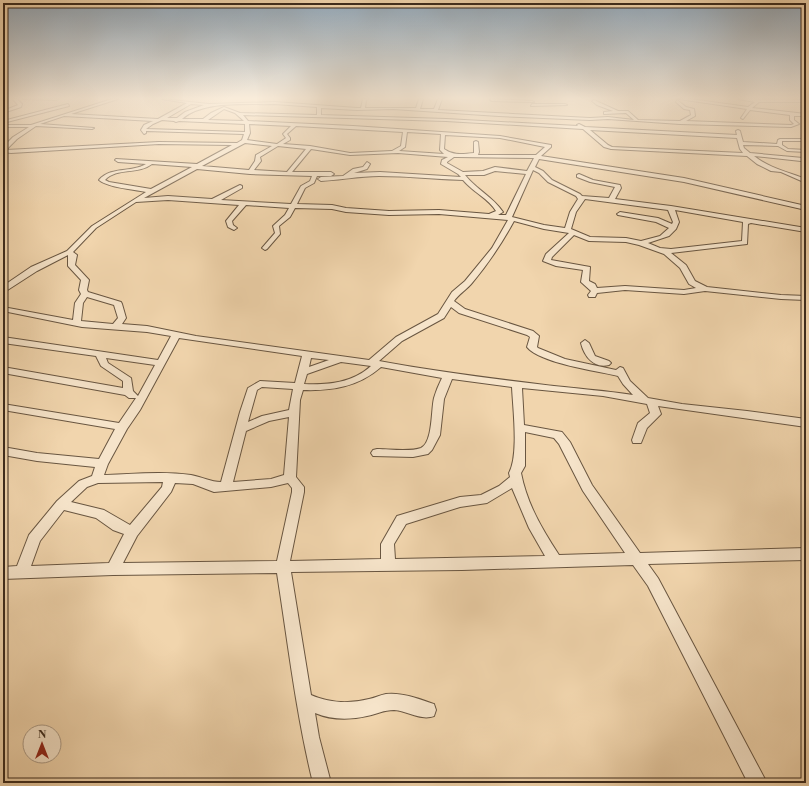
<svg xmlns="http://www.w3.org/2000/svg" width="809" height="786" viewBox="0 0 809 786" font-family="'Libre Bodoni',serif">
<rect width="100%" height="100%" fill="#f1d5ad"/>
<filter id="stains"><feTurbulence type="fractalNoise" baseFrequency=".005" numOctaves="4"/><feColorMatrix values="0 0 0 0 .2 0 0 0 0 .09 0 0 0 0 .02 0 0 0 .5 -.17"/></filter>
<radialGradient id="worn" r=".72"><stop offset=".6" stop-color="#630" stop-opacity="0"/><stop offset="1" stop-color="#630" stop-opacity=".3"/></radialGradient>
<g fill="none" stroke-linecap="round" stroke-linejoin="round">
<g stroke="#695641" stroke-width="2">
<path id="street" d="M3,99H7L3,101Z
M13,99H17L22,104L21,107L3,113V111L18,105Z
M23,99H58L56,100Z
M112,99H118L71,114L158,119L187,103L162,99L209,104L275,102L357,108H361L363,99H368L366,100L365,108H416L419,99H423L420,109H434L438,99H442L438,110L590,118L608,117L634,120L626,113L604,114V112L613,111L597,105L592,101L594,100L618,111H628L638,120L680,121L691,115L690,110L684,109L676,102L677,100L686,107L694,109L695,116L686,121L791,125L794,124L790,120V115L750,110L743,119L741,118L747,109L679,99H690L748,107L755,102L738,99L806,100V102H759L752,108L806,114V116H794V120L799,124L791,127L680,124L608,119L590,120L499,116L393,109L357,110L321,108V115L446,119L578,126L577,125L579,124L585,127L737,135L736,131L738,130L740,131L743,142L777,144L778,140L780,139H806V141H782V145L788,149L806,150V152L787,151L778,146L743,145L744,148L750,153L803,158V160L801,161L754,156C769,168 788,172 806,179V183L781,172L771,171L757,164L747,156L611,149L604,147L583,129L446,121L243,115L248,121L353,126L500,136L551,145V147L541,156L684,178L806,206V210L684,182L539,159L535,167L543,171L552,180L580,194L582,196L609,198L615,187L590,182L577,177V175L579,174L593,180L620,185L621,188L615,199L671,206L806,228V232L751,223L748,224L747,244L671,253L686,265L695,281L707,287L781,295L806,296V300L781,299L705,291L684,294L625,290L597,293L595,297H589L588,295L591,291L581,282L583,270L556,266L543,261L546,254L569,233L544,229L514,221C502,243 488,264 472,283C466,290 459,294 454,301L465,309L533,331L539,336L537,347L538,348L565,359L616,370L620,367L623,368L630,381L648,398L682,404L747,411L806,419V427L658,406L661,414L647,428L641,443H633L632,440L638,423L650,413L647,404L603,396L522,388L524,425L562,432L570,442L592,485L640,553L806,548V560L648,564L658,578L767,783H748L648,586L633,565L462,570L291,572L311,695C329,703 350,704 369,699C375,698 380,695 386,694C401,692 420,699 434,704L436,710L434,716C421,721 408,711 394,710C384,710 377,714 367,716C350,720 331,720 315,713L319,737L331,783H313C296,714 288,643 277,573L113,575L3,579V567L17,566L29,535L57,501L79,481L92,476L95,467L37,461L3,455V447L37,453L99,459L115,429L3,410V404L119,423L136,398H129L125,395L3,373V367L123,388V381L101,366L96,356L3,343V337L158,360L171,336L147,332L82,327L3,311V307L73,320L75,303L81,294L79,290L81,280L68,266V255L37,271L6,291H3V286L31,267L67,251L92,226L146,192C133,189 109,188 99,180C111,166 131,173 146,164L118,162L115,160L116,159L197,164L232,145L159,144L11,153L3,152V147L13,137L29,127H3V125H31ZM191,104L204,105L185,112L177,118H167ZM275,104L317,107V115L240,113L224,107L211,113L203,119H182C204,100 246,105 275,104ZM224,109L235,113L244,121L208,120ZM64,116L153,121L144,125L141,130L144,134L146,133V131L244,134L242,140L237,143L159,142L6,150L17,139L36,126L92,129L94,128L40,124ZM162,120L174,121L176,122L179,121L245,124V132L146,129L153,124ZM249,124L291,126L283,134L286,138L277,144L247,140L250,133ZM296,126L403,132L401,146L392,151L350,153L310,146L283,144L290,140V138L287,134ZM590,130L737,138L740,149L743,153L612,147L608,145ZM407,132L441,134L440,150L444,154L399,151L405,147ZM445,135L500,138L545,147L536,155H478L479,152L478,142L476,141L474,142V153C462,154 454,156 444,149ZM245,143L272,146L256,155L255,161L249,170L202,166ZM278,146L306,149L287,172L254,170L261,161L260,157ZM311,149L350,155L398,153L448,157L442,160L441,164L458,174L461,177L380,172L354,173L367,169L370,164L367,162L363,167L353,169L343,176L321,177L318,179L321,181C341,180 359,176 379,176C407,176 435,179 463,180C473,192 489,199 496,211L489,214L439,210L389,211L346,208L332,205L297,204L305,188L314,183L317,176H331L334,174L331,172H292ZM454,157H457L534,158L527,171L495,167L483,171L463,172L447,163V162ZM152,164L192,167L151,189L109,182L105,180C117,167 138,175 152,164ZM197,169L250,174L312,176L310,181L301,186L291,204L221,200L242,188V186L240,185L212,199L168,196L144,198ZM533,170L539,173L548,182L576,196L578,199L570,212L565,228L544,225L512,217ZM495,171L526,174L506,215H498L503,212C493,197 476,189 465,175H484ZM585,199L668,210L673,222L672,224L658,218L620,212L617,214L618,215L656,222L669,228L660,236L641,241L626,238L590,237L571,229L576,212ZM168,200L239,205L226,221L228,227L234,230L237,228L233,225L232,221L246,205L289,208L285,215L273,226L275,233L262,248L265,250L267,249L280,234L279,226L290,217L295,208L332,209L346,212L389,215L439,214L508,220L492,248L465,281L452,292L438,314L396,337L369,360L196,336L147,326L122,324L126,318L122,304L121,302L88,292L87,290L89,280L75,265L77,255L73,252L96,228L136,202ZM675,210L743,222L742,241L671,249L660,248L648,243L669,236L676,229L679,222ZM574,235L589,241L626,242L639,245L664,254L680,268L689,284L696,288L684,290L625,286L597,288L595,284L589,281L590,267L551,260L552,257ZM87,297L114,305L118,318L113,324L81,321L83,303ZM451,307L459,313L527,335L530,337L527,347C540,363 597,371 618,376L623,384L633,395C607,391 581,389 554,386C496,379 437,372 379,361L402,341L444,318ZM179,338L302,356L295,383L260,381L248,388L240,412L221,482C211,482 202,477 191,475C163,471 133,474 104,475L108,464L127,429L140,410ZM106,358L155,365L138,396L133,391L131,378L108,363ZM311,358L329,360L309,367ZM341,362L371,366C352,383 329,385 304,384L307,374ZM381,367L442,378C439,384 436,391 434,398C431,410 433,442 421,448C410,452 388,449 377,449L373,450L371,453L373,456L413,457L428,454L432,450L440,435L444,399L452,379L512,387C513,409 519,455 509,473L510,477L499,486L481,495L460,497L397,516L381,544V559L290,561L304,492V487L296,477L300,400L303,390C332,391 358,387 381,367ZM262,387L293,389L289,410L262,416L248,422L257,390ZM289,417L284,475L271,479L233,482L246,431L269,421ZM525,432L554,438L559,444L583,491L625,553L559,555C542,529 527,504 521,473L525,466ZM163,482L162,487L130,525L104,510L71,502L87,487L98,483ZM175,483L193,484L214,492L271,487L288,483L292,488V492L277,561L123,563L137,536L171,492ZM512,488L529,528L545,556L395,559L394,544L406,524L460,507L487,503ZM64,510L96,518L113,530L124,534L109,563L31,566L40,541Z
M491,99L532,101L534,102L492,101L490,100Z
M68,104L69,106L3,123V121Z
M532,104H565L567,105L531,106Z
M585,340L589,343L595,356L609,361L611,363L609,365C594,369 584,356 581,343Z"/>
</g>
<use href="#street" fill="#f6e4ca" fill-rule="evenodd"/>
</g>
<linearGradient id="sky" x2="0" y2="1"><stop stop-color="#93aabd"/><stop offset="0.47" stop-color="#f9ecda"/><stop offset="1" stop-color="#f9ecda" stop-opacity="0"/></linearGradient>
<rect width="809" height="209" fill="url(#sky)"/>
<rect width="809" height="786" fill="none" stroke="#f1d5ad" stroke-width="16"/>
<rect x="4" y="4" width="801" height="778" fill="none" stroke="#3c2b1d" stroke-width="2"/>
<rect x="8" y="8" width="793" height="770" fill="none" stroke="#3c2b1d"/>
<g transform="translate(42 744)"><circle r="19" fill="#f6e4ca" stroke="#ac9a85"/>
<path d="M0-3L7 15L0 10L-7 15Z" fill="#8f2418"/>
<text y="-6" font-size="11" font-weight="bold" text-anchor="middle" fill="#3c2b1d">N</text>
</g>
<rect width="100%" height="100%" filter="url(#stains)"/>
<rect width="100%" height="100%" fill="url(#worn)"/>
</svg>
